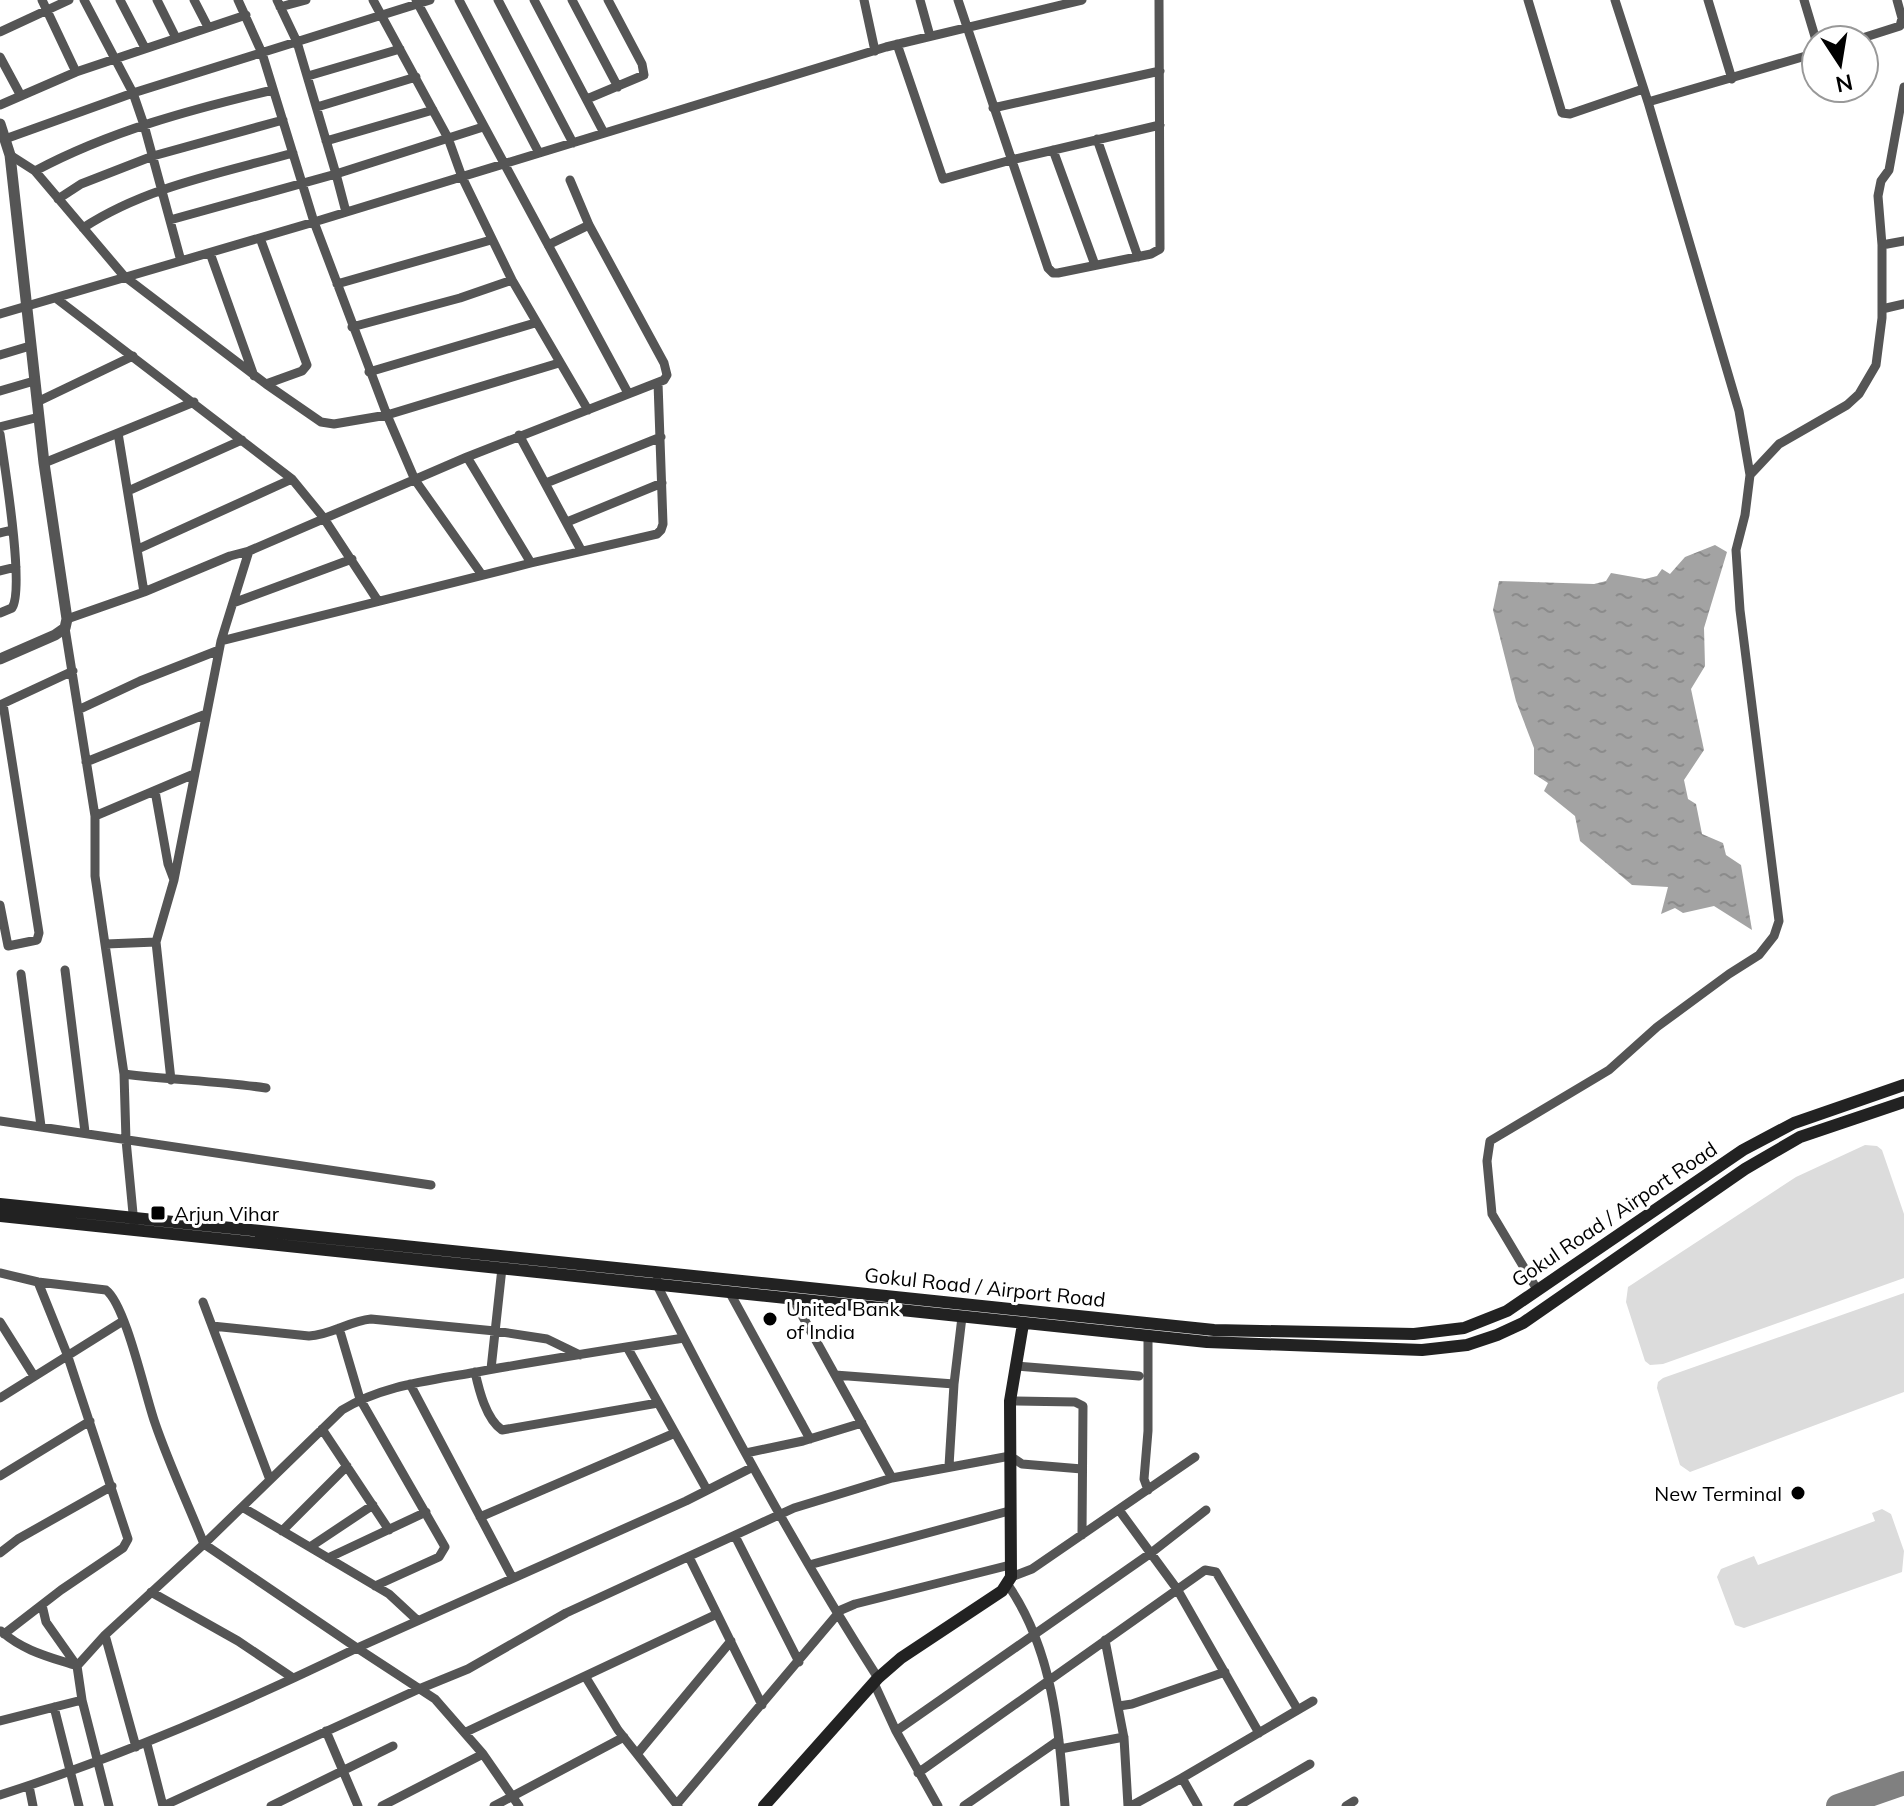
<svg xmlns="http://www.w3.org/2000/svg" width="1904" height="1806" viewBox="0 0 1904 1806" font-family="Mulish,sans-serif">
<defs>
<pattern id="water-ripples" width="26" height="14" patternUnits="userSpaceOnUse" patternTransform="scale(2)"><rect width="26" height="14" fill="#a3a3a3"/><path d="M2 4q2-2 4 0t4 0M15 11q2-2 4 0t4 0" fill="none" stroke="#8b8b8b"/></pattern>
</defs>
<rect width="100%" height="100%" fill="#fff"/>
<path fill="#dcdcdc" d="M1865,1145L1877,1146L1882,1150L1904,1214V1278L1663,1364L1650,1365L1645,1361L1626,1302L1628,1287L1796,1177Z
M1904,1293V1392L1690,1472L1680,1465L1657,1388L1658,1382L1663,1378Z
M1882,1509L1891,1514L1904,1551L1902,1572L1744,1628L1735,1625L1717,1577L1721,1569L1754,1556L1758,1565L1875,1521L1872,1513Z"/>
<path fill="url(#water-ripples)" d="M1715,545L1727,552L1704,628L1705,666L1691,689L1704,750L1684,780L1688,799L1696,804L1702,834L1723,843L1726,855L1741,865L1752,930L1714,906L1683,913L1675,908L1661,914L1668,887L1632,885L1580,841L1575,816L1544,791L1548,783L1534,774V748L1516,701L1493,610L1499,581L1594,584L1606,581L1611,573L1645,579L1657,576L1662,569L1670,574L1685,557Z"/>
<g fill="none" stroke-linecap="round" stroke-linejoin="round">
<path stroke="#808080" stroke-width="24" d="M1838,1806L1904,1783"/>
<path stroke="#555" stroke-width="9" d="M42,0L76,72
M84,0L133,93L144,125L181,261
M120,0L145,48
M157,0L176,38
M194,0L208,27
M238,0L262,53L314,222L387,415L415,480L482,575
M373,0L448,138L462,177L512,280L588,410
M416,0L628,393
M459,0L539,153
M498,0L573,143
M534,0L604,133
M572,0L618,87
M864,0L875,51
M920,0L930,36
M958,0L1048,268L1053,273H1058L1151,254L1160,249L1159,0
M1528,0L1562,113L1570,114L1643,89
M1708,0L1732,79
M1804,0L1816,40
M280,7L306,0
M0,32L69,0
M1856,40L1900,26L1902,18L1897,0
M897,44L943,179L1011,160L1160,125
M0,57L21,96
M308,76L400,49
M587,99L644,75L642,64L608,0
M1648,102L1816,53
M0,105L76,72L246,15
M317,107L416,77
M993,108L1160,71
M5,139L133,93L430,0
M1097,139L1138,257
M326,141L433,110
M1053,150L1095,265
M10,155L35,171L124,276L266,384L321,422L334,424L387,415L559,363
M35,171C110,131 192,109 273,90
M58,199L81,184L153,156L283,120
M346,212L336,174L483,127
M170,220L336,174L297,42L277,0
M83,228C145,187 222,173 293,153
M260,238L307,365L302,371L266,384
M548,245L589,225
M1882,245L1904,241
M210,253L254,376
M337,284L491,240
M57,299L292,479L323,517L378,601
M1882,309L1904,304
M0,314L314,222L886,47L1082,0
M352,327L460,298L512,280
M0,355L30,346
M369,372L535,323
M0,391L34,381
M37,402L133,356
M0,427L39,417
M118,433L194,402
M0,434C4,462 25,589 12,608L0,613
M519,435L581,550
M467,457L531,563
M44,463L118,433L144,592
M1750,475L1779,444L1847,405L1859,394L1876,365L1882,318V245L1878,196L1881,181L1889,170L1904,87
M546,483L661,437
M128,491L242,440
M567,522L662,483
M0,533L12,530
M138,549L292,479
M0,571L16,567
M233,603L352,559
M67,619L144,592L230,556L249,551L467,457L664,380L667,375L664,363L589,225L570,180
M65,628L95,816V876L124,1074L126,1140L134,1224
M221,641L531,563L657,534L661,530L663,524L658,383
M0,705L73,671
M78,710L140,681L219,650
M86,762L206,714
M155,791L168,864L174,880
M95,816L194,774
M0,905L8,946L37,940L39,933L3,704
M106,944L156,942
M65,970L85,1132
M21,974L41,1126
M124,1074C171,1080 219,1081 266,1088
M171,1080L156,942L174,880L221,641L249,551
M0,1121L431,1185
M0,1273L38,1282L106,1290C126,1305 145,1395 155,1423C169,1464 188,1504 204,1544L342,1410C381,1386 427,1381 471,1373C542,1360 613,1349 684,1338
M657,1280V1285C725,1419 797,1552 878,1678
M1538,1291L1492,1214L1487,1161L1490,1141L1609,1070L1657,1027L1729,974L1759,955L1774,936L1779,921L1740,610L1736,550L1745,515L1750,475L1739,411L1648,102L1615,0
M730,1293L810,1439
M793,1299L892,1478
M203,1302L270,1480
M0,1322L34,1376
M212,1326L309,1336C331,1335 349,1321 371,1319L495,1331L547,1339L580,1355
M339,1328L360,1399L445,1547L439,1557L375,1586
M1148,1336V1431L1144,1479L1148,1490
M627,1347L707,1490
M1016,1366L1139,1376
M491,1369L502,1268
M475,1372C479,1390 486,1419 502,1430L658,1403
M835,1375L954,1384
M410,1384L512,1577
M0,1398L123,1321
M1010,1401L1075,1402L1083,1406L1082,1535
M322,1429L389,1530
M746,1453L803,1441L862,1423
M949,1466L954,1384L962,1317
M0,1476L90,1421
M242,1507L389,1594L417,1620
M1119,1510L1177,1589L1259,1733
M480,1517L675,1433
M282,1531L347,1466
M735,1536L799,1662
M310,1547L373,1505
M0,1553L18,1539L112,1486
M689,1557L762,1705
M328,1558L426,1512
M809,1565L1009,1511
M1011,1577L1032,1569L1195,1457
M1008,1585C1053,1650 1059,1730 1065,1806
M151,1592L238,1641L293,1678
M42,1605L46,1622L77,1666
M1,1631C23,1651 50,1657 77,1666
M4,1634L61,1590L123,1548L128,1539L67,1354L38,1282
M105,1635L136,1747
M1105,1640L1124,1738L1128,1806
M585,1676L618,1730L678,1806
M874,1683L896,1731L938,1806
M82,1700L77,1666L105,1635L204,1544L357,1648L686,1501L753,1467
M1119,1706L1132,1704L1225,1672
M54,1707L79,1806
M0,1721L82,1700L109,1806
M326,1731L358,1806
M896,1731L1151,1553L1206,1510
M466,1732L717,1614
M147,1744L163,1806
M1060,1749L1124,1737
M637,1754L731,1641
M918,1773L1205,1570L1216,1572L1298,1710
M1182,1778L1313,1701
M29,1786L33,1806
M0,1795C125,1755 239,1705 357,1648L435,1699L483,1754L519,1806
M677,1804L841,1610L855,1604L1010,1565
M163,1806L419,1689L468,1669L566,1613L794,1508L892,1478L1010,1456L1022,1464L1082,1469
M271,1806L393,1746
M382,1806L483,1754
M494,1806L624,1737
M964,1806L1059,1740
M1131,1806L1182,1778L1198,1806
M1238,1806L1310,1764
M1346,1806L1354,1801"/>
<path stroke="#555" stroke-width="11" d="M0,124L10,155L44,463L67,619L65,628L55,635L0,659"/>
<path stroke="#222" stroke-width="12" d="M0,1204L1214,1330L1414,1334L1464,1328L1507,1311L1743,1150L1794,1123L1904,1085
M0,1216L1207,1342L1422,1350L1467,1345L1497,1335L1523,1323L1745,1169L1800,1137L1904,1102
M764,1806L878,1678L901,1658L1002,1591L1011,1577L1010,1401L1023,1324"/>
</g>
<g fill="#000" stroke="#fff" stroke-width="3">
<rect x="150" y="1205" width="16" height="16" rx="4"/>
<circle cx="770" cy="1319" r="8"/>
<circle cx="1798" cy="1493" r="8"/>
</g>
<g text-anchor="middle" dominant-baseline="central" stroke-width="6" stroke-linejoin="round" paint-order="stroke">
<g font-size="20" fill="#000" stroke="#fff" text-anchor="start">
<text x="174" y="1213">Arjun Vihar</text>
<text x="786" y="1308">United Bank<tspan x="786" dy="23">of India</tspan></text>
<text x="1782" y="1493" text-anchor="end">New Terminal</text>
</g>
<g font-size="20" fill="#000" stroke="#fff">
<text transform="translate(1614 1214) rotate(-34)">Gokul Road / Airport Road</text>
<text transform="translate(985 1287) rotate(6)">Gokul Road / Airport Road</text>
</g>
</g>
<g transform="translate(1840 64) rotate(168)"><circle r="38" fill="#ffffff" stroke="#999999" stroke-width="2"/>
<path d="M0-6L14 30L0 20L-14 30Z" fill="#000000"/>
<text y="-12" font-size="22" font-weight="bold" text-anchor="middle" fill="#000000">N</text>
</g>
</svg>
